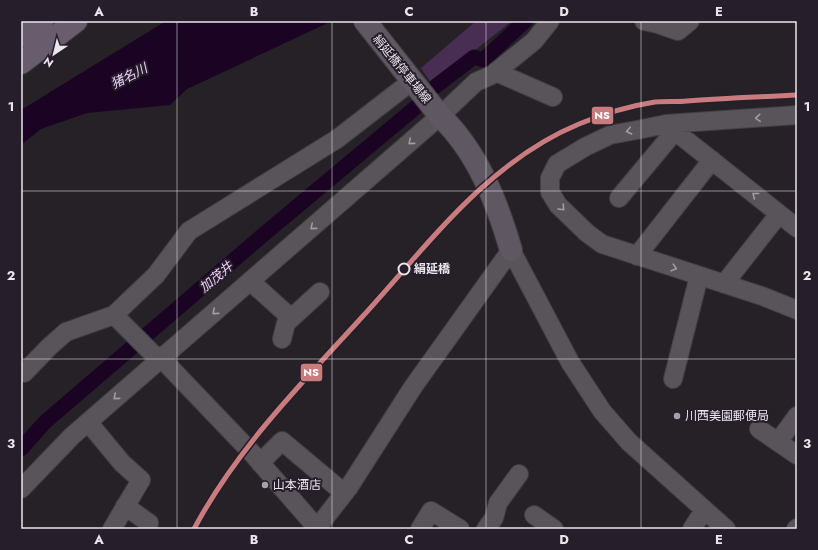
<svg xmlns="http://www.w3.org/2000/svg" width="818" height="550" viewBox="0 0 818 550" font-family="Jost,'Noto Sans JP',sans-serif">
<rect width="100%" height="100%" fill="#252127"/>
<path fill="#482e52" d="M476,21H512L432,84L421,68Z"/>
<path fill="#1a0323" d="M166,21H332L187,89L170,105L87,113L41,129L21,145V110Z"/>
<g fill="none" stroke-linecap="round" stroke-linejoin="round">
<path stroke="#1a0323" stroke-width="15" d="M436,86L474,57L483,60L525,21
M21,449L45,422L263,235L415,108"/>
<g stroke="#423f44" stroke-width="20">
<path id="minor" d="M644,21L658,24L678,31L690,21
M496,72L553,97
M797,115L666,124L642,129L610,135L585,147L557,164L550,178V192L558,205L587,233L602,244L762,296L797,310
M666,124L797,228
M619,198L675,131
M637,256L712,160
M250,281L291,318
M724,284L779,214
M114,315L153,354L161,358L251,452L317,528L349,487L413,387L511,250L570,362L602,411L629,442L726,529
M282,339L286,323L320,292
M24,373L49,347L66,332L114,315L156,275L189,231L337,139L412,81
M673,379L699,276
M88,422L122,463L141,480L112,529
M759,429L797,455
M778,442L797,416
M260,463L282,441L344,493
M21,489L72,436L440,116L476,82L492,75L534,41L550,21
M125,506L149,523L148,529
M534,515L554,529
M420,529L431,511L460,529
M486,529L494,518L498,503L519,474
M692,529L704,510
M796,529L797,528"/>
</g>
<g stroke="#423f44" stroke-width="24">
<path id="major" d="M365,21L440,116C477,151 497,202 511,250"/>
</g>
<g stroke="#423f44" stroke-width="24">
<path id="highway" d="M21,36L42,21
M21,63L76,21"/>
</g>
<use href="#minor" stroke="#585459" stroke-width="18"/>
<use href="#major" stroke="#5f5762" stroke-width="22"/>
<use href="#highway" stroke="#695d6d" stroke-width="22"/>
<g stroke="#261e2a" stroke-width="8">
<path id="rail-1" d="M194,529C237,448 302,383 363,316C428,245 487,162 579,124C603,114 629,106 655,102C666,101 676,102 687,101C723,98 760,97 797,95"/>
</g>
<use href="#rail-1" stroke="#c97c7e" stroke-width="5"/>
</g>
<defs><path id="oneway-chevron" d="M-2-3.5L2.5 0L-2 3.5" fill="none" stroke-width="1.6" stroke-linecap="round" stroke-linejoin="round"/></defs>
<g stroke="#a29ca3">
<use href="#oneway-chevron" transform="translate(758 118) rotate(176)"/>
<use href="#oneway-chevron" transform="translate(629 131) rotate(168)"/>
<use href="#oneway-chevron" transform="translate(411 142) rotate(139)"/>
<use href="#oneway-chevron" transform="translate(755 195) rotate(-142)"/>
<use href="#oneway-chevron" transform="translate(562 208) rotate(47)"/>
<use href="#oneway-chevron" transform="translate(313 227) rotate(139)"/>
<use href="#oneway-chevron" transform="translate(674 268) rotate(18)"/>
<use href="#oneway-chevron" transform="translate(215 312) rotate(139)"/>
<use href="#oneway-chevron" transform="translate(116 397) rotate(139)"/>
</g>
<path fill="none" stroke="#ebe5ed" stroke-width="1" stroke-opacity="0.55" d="M177,21V529M332,21V529M486,21V529M641,21V529M21,191H797M21,359H797"/>
<circle fill="#261e2a" stroke="#ebe5ed" stroke-width="2" cx="404" cy="269" r="5.5"/>
<g fill="#a6a0a8" stroke="#261e2a" stroke-width="1.5">
<circle cx="677" cy="416" r="4"/>
<circle cx="265" cy="485" r="4"/>
</g>
<g text-anchor="middle" dominant-baseline="central" stroke-width="4" stroke-linejoin="round" paint-order="stroke">
<g font-size="12" fill="#ebe5ed" stroke="#261e2a">
<text transform="translate(402 69) rotate(51)">絹延橋停車場線</text>
</g>
<g font-size="12" font-weight="bold" fill="#ebe5ed" stroke="#261e2a" text-anchor="start">
<text x="414" y="269">絹延橋</text>
</g>
<g font-size="12" fill="#ebe5ed" stroke="#261e2a" text-anchor="start">
<text x="685" y="416">川西美園郵便局</text>
<text x="273" y="485">山本酒店</text>
</g>
<g font-size="13" font-style="italic" fill="#eecffa" stroke="#261e2a">
<text transform="translate(129 76) rotate(-27)">猪名川</text>
<text transform="translate(216 277) rotate(-40)">加茂井</text>
</g>
</g>
<g stroke="#261e2a" stroke-width="1.5">
<rect x="591" y="106" width="23" height="19" rx="4" fill="#c97c7e"/>
<rect x="300" y="363" width="23" height="19" rx="4" fill="#c97c7e"/>
</g>
<g font-size="11" text-anchor="middle" font-weight="bold" fill="#fff">
<text x="602" y="119">NS</text>
<text x="311" y="376">NS</text>
</g>
<rect width="818" height="550" fill="none" stroke="#261e2a" stroke-width="44"/>
<g transform="translate(54 54) rotate(215)" stroke="#261e2a" stroke-width="3" paint-order="stroke">
<path d="M0-3L7 15L0 10L-7 15Z" fill="#ebe5ed"/>
<text y="-6" font-size="11" font-weight="bold" text-anchor="middle" fill="#ebe5ed">N</text>
</g>
<rect x="22" y="22" width="774" height="506" fill="none" stroke="#ebe5ed" stroke-width="1.5"/>
<g font-size="13" text-anchor="middle" font-weight="bold" fill="#ebe5ed">
<text x="99" y="16">A</text>
<text x="254" y="16">B</text>
<text x="409" y="16">C</text>
<text x="564" y="16">D</text>
<text x="719" y="16">E</text>
<text x="11" y="111">1</text>
<text x="807" y="111">1</text>
<text x="11" y="280">2</text>
<text x="807" y="280">2</text>
<text x="11" y="448">3</text>
<text x="807" y="448">3</text>
<text x="99" y="544">A</text>
<text x="254" y="544">B</text>
<text x="409" y="544">C</text>
<text x="564" y="544">D</text>
<text x="719" y="544">E</text>
</g>
</svg>
